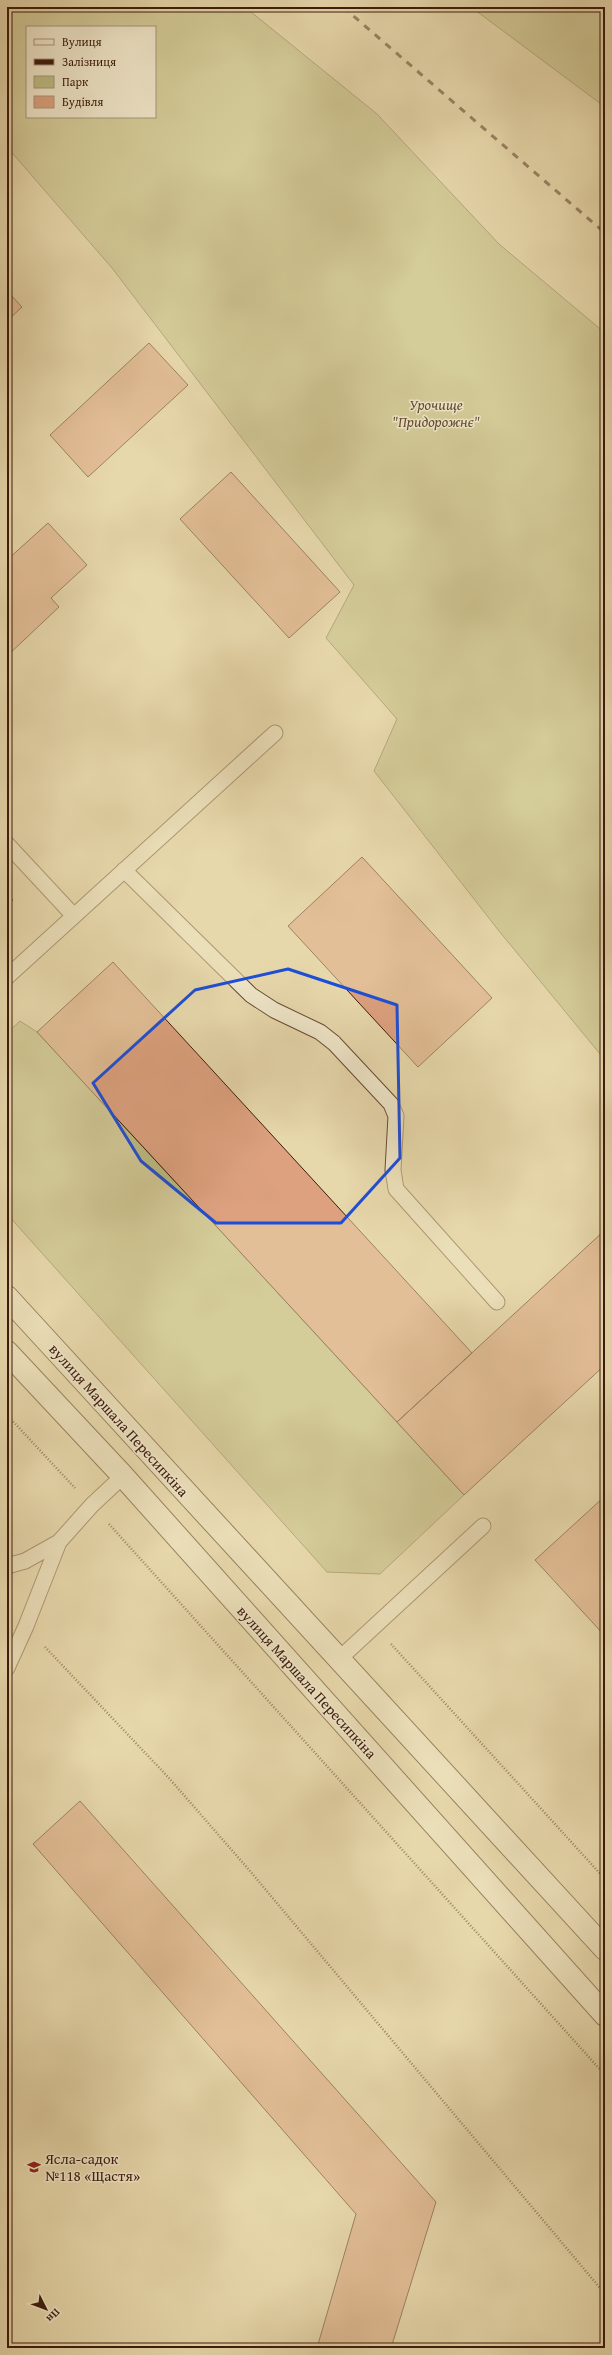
<svg xmlns="http://www.w3.org/2000/svg" width="612" height="2355" viewBox="0 0 612 2355" font-family="'Gentium Book Plus',serif">
<rect width="100%" height="100%" fill="#e7d8ac"/>
<filter id="stains"><feTurbulence type="fractalNoise" baseFrequency=".005" numOctaves="4"/><feColorMatrix values="0 0 0 0 .2 0 0 0 0 .09 0 0 0 0 .02 0 0 0 .5 -.17"/></filter>
<radialGradient id="worn" r=".72"><stop offset=".6" stop-color="#630" stop-opacity="0"/><stop offset="1" stop-color="#630" stop-opacity=".3"/></radialGradient>
<path fill="#bdbc84" stroke="#7d6c48" fill-rule="evenodd" d="M7,7H245L377,114L499,244L605,333V1060L499,931L374,771L397,719L326,638L354,585L112,268L7,147ZM27,27H155V117H27Z
M473,7H605V107L475,10Z
M20,1021L37,1032L464,1495L380,1574L327,1572L7,1214V1033Z"/>
<path fill="#dda17f" stroke="#3d1b0c" d="M7,291L22,307L7,321Z
M149,343L188,385L88,477L50,435Z
M231,472L340,592L289,638L180,519Z
M48,523L87,565L51,598L59,607L7,656V560Z
M362,857L492,998L418,1067L288,926Z
M7,893L13,900L7,905Z
M113,962L472,1353L397,1422L37,1032Z
M605,1230V1365L464,1495L397,1422Z
M604,1497L605,1498V1636L535,1560Z
M80,1801L436,2202L391,2348H317L356,2214L33,1844Z"/>
<g fill="none" stroke-linecap="round" stroke-linejoin="round">
<g stroke="#684a34" stroke-width="17">
<path id="lane" d="M7,844L74,916
M124,870L251,995L274,1010L320,1032L334,1043L391,1104L396,1116L393,1170L396,1189L497,1302
M7,977L275,733
M7,1566L25,1561L59,1542
M338,1660L483,1526
M7,1668L26,1626L59,1542L92,1505L123,1476"/>
</g>
<g stroke="#3d1b0c" stroke-width="24">
<path id="secondary" d="M7,1297L605,1949
M7,1352L123,1476L605,2015"/>
</g>
<path stroke="#3d1b0c" stroke-width="2.5" stroke-dasharray="1 2" stroke-linecap="butt" d="M7,1415L75,1488
M109,1524L605,2075
M391,1644L605,1879
M45,1647L168,1777L250,1871L605,2294"/>
<use href="#lane" stroke="#efe6c9" stroke-width="15"/>
<use href="#secondary" stroke="#efe6c9" stroke-width="22"/>
<path stroke="#3d1b0c" stroke-width="3" stroke-dasharray="7 7" stroke-linecap="butt" d="M343,7L605,233"/>
</g>
<path d="M0 0H612V2355H0ZM288,969L397,1005L400,1158L341,1223H216L141,1161L93,1083L195,990Z" fill="#e7d8ac" fill-opacity=".55" fill-rule="evenodd"/>
<path fill="none" stroke="#1d4ed8" stroke-width="3" stroke-linejoin="round" d="M288,969L397,1005L400,1158L341,1223H216L141,1161L93,1083L195,990Z"/>
<defs>
<g id="school-bare" transform="scale(1.08)"><path d="M0-5L7-2L0 1L-7-2ZM-4 1L0 2.5L4 1V4Q0 6-4 4Z" fill="#8f2418" stroke="#efe6c9" stroke-width="2.5" paint-order="stroke"/></g>
</defs>
<g fill-rule="evenodd">
<use href="#school-bare" x="34" y="2167"/>
</g>
<g text-anchor="middle" dominant-baseline="central" stroke-width="3" stroke-linejoin="round" paint-order="stroke">
<g font-size="15" font-style="italic" fill="#634b30" stroke="#efe6c9">
<text x="436" y="404">Урочище<tspan x="436" dy="17">"Придорожнє"</tspan></text>
</g>
<g font-size="15" fill="#3d1b0c" stroke="#efe6c9">
<text transform="translate(119 1420) rotate(48)">вулиця Маршала Пересипкіна</text>
<text transform="translate(307 1682) rotate(48)">вулиця Маршала Пересипкіна</text>
</g>
<g font-size="15" fill="#3d1b0c" stroke="#efe6c9" text-anchor="start">
<text x="45" y="2158">Ясла-садок<tspan x="45" dy="17">№118 «Щастя»</tspan></text>
</g>
</g>
<rect width="612" height="2355" fill="none" stroke="#e7d8ac" stroke-width="24"/>
<rect x="8" y="8" width="596" height="2339" fill="none" stroke="#3d1b0c" stroke-width="2"/>
<rect x="12" y="12" width="588" height="2331" fill="none" stroke="#3d1b0c"/>
<rect x="26" y="26" width="130" height="92" fill="#efe6c9" stroke="#a8957d"/>
<rect x="34" y="39" width="20" height="6" fill="#efe6c9" stroke="#a8957d"/>
<text x="62" y="46" font-size="12" fill="#3d1b0c">Вулиця</text>
<rect x="34" y="59" width="20" height="6" fill="#3d1b0c" stroke="#a8957d"/>
<text x="62" y="66" font-size="12" fill="#3d1b0c">Залізниця</text>
<rect x="34" y="76" width="20" height="12" fill="#bdbc84" stroke="#a8957d"/>
<text x="62" y="86" font-size="12" fill="#3d1b0c">Парк</text>
<rect x="34" y="96" width="20" height="12" fill="#dda17f" stroke="#a8957d"/>
<text x="62" y="106" font-size="12" fill="#3d1b0c">Будівля</text>
<g transform="translate(46 2309) rotate(132)" stroke="#efe6c9" stroke-width="3" paint-order="stroke">
<path d="M0-3L7 15L0 10L-7 15Z" fill="#3d1b0c"/>
<text y="-6" font-size="11" font-weight="bold" text-anchor="middle" fill="#3d1b0c">Пн</text>
</g>
<rect width="100%" height="100%" filter="url(#stains)"/>
<rect width="100%" height="100%" fill="url(#worn)"/>
</svg>
